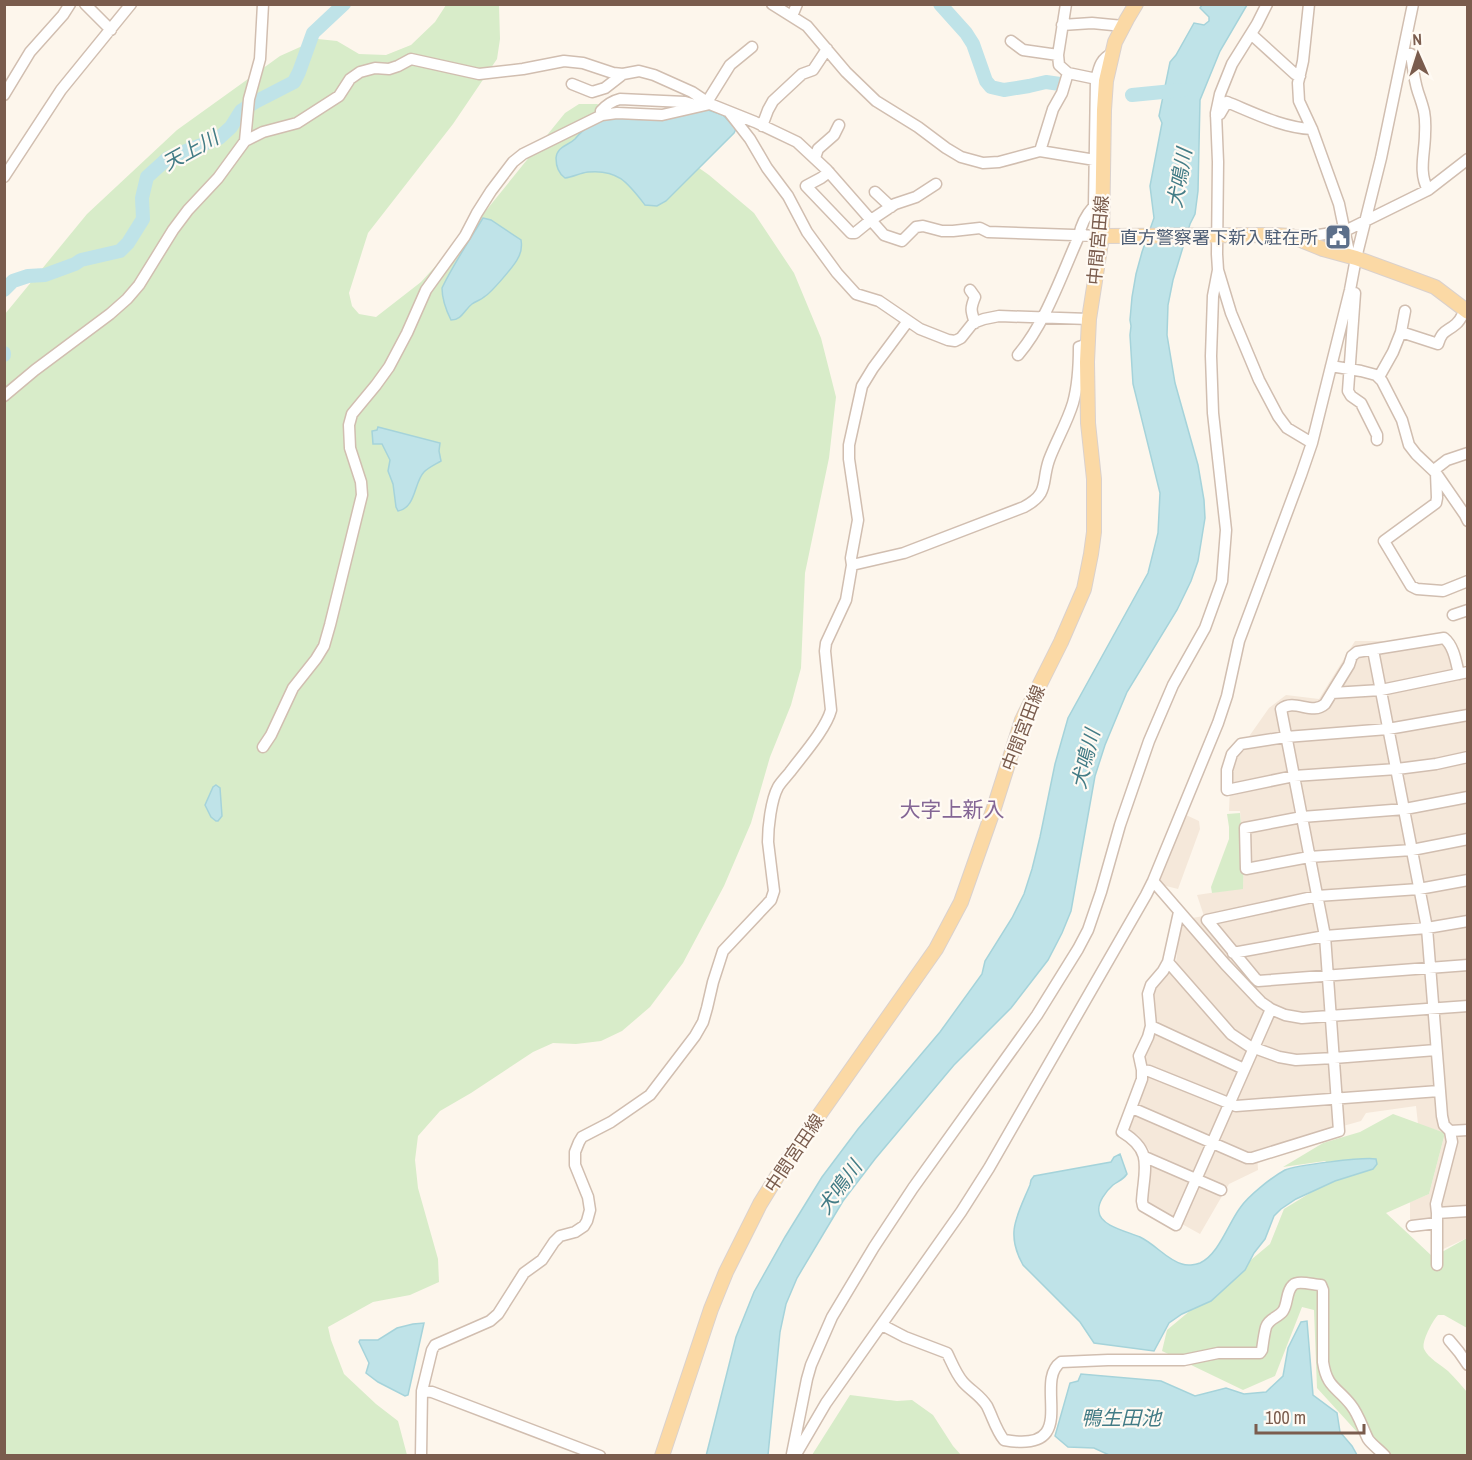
<svg xmlns="http://www.w3.org/2000/svg" width="1472" height="1460" viewBox="0 0 1472 1460" font-family="'Archivo Narrow','Noto Sans JP',sans-serif">
<rect width="100%" height="100%" fill="#fdf6ec"/>
<path fill="#f5e8da" d="M1355,641H1444L1463,670L1468,669L1467,1238L1439,1251L1437,1220L1410,1221V1202L1429,1194L1445,1133L1418,1124L1416,1106L1366,1113L1361,1121L1257,1150L1258,1170L1229,1184L1200,1234L1146,1204L1150,1151L1138,1135L1126,1131L1142,1062L1157,1027L1151,990L1176,963L1180,920L1204,916L1197,895L1243,888L1244,856L1240,811H1229L1231,762L1269,708L1286,695L1319,699Z
M1186,815L1199,821L1200,829L1178,889L1162,885L1159,878Z"/>
<path fill="#d8ecc9" d="M446,5H499L500,39L497,59L453,124L368,233L349,293L352,306L359,314L376,317L421,282L484,213L565,113L579,104H597L619,112L709,175L754,213L794,273L821,338L836,397L829,458L805,573L801,668L791,705L770,757L751,823L724,886L683,963L650,1007L622,1031L601,1041L576,1044L553,1043L533,1052L471,1093L440,1111L418,1136L415,1160L418,1188L438,1259L439,1282L410,1295L373,1302L328,1327L331,1340L344,1374L376,1404L398,1421L407,1455L5,1456V314L87,214L177,130L280,56L318,39L337,41L359,54L386,55L411,45L435,22Z
M1240,813L1244,856L1243,889L1212,893L1211,887L1229,839V827L1227,814Z
M1393,1114L1445,1133L1429,1194L1386,1213L1433,1257L1467,1238V1328L1444,1315H1438C1433,1320 1421,1342 1424,1349C1428,1358 1441,1365 1448,1371C1455,1378 1461,1385 1467,1392V1455H1378L1317,1388L1314,1310L1302,1307L1275,1376L1243,1390L1162,1351L1167,1330L1270,1244L1284,1209L1341,1174L1325,1161L1283,1167L1323,1143L1360,1132Z
M850,1395L897,1401L912,1400L933,1415L953,1446L961,1455H812Z"/>
<path fill="#bfe3e8" stroke="#a5d3da" stroke-width="1.5" d="M1202,5H1247L1220,51L1200,100L1198,191L1195,214L1190,224L1173,280L1168,305L1167,335L1175,383L1198,465L1204,500L1205,518L1198,561L1191,581L1177,610L1127,692L1105,745L1095,776L1071,911L1062,933L1048,960L1011,1008L954,1065L875,1159L843,1201L797,1278L786,1304L780,1332L768,1455L706,1456L736,1337L754,1292L785,1237L822,1177L858,1129L940,1032L982,974L985,961L1012,918L1024,894L1032,869L1040,837L1055,764L1068,718L1148,573L1158,533L1160,493L1133,384L1130,335L1131,326L1130,320L1132,297L1136,274L1142,252L1154,218L1150,186L1162,123L1159,116L1170,62L1176,55L1194,23L1204,25L1209,21V17L1200,8Z
M708,110L723,115L736,129L734,133L666,201L657,206L645,205C628,183 618,169 588,172C580,173 573,177 565,178C558,173 556,166 556,158C557,146 568,146 575,139C580,133 585,128 592,124C605,117 624,117 638,116C662,115 685,113 708,110Z
M483,218L491,220L521,240C522,246 521,253 518,258C515,265 491,293 484,297C481,300 476,301 472,304C464,310 462,320 451,320C446,310 442,299 442,288C454,263 469,241 483,218Z
M378,427L440,443L439,451L441,461C436,464 429,467 424,472C414,482 416,508 398,511L396,507L393,484L388,471L390,460L382,444H373L372,431L377,430Z
M216,785L220,788L222,816L218,821H216L211,817L205,805L213,787Z
M1120,1154L1127,1174C1123,1180 1118,1181 1113,1185C1106,1191 1097,1203 1099,1212C1100,1226 1129,1232 1140,1237C1155,1244 1167,1260 1182,1264C1187,1266 1195,1265 1200,1263C1219,1254 1228,1224 1240,1208C1248,1196 1272,1177 1285,1170C1296,1165 1364,1157 1376,1159L1377,1164L1373,1169L1335,1181L1296,1199L1281,1209L1274,1216L1265,1239L1254,1253L1245,1270L1211,1301L1182,1314L1169,1323L1154,1351L1094,1343L1080,1322L1023,1265C1005,1233 1017,1216 1030,1185L1031,1180L1034,1176L1111,1162L1114,1157Z
M1307,1321L1313,1395L1337,1413L1340,1432L1352,1446L1357,1455H1109L1094,1448L1068,1447L1055,1436L1070,1383L1078,1381L1081,1374L1161,1381L1195,1396L1226,1388L1244,1394L1266,1392L1283,1376L1288,1348L1301,1322Z
M424,1323L408,1395L405,1396L378,1382L366,1373L369,1363L359,1342L360,1340H378L397,1328L413,1324Z"/>
<g fill="none" stroke-linecap="round" stroke-linejoin="round">
<path stroke="#bfe3e8" stroke-width="14" d="M940,4L966,33L973,44L986,81L991,87L1004,90L1029,86L1046,82L1060,84
M1132,95L1183,90
M4,290L13,281L28,276L45,275L75,264L81,260L120,251L128,243L143,219L142,198L147,177L168,158L219,138L231,127L241,111L255,102L294,82L299,72L313,33L344,4
M4,353V355"/>
<g stroke="#d1beb0" stroke-width="13">
<path id="minor" d="M85,4L111,30
M772,4L807,26L846,72L876,101L918,127L946,148L961,157L983,163L999,162L1040,151L1095,160
M1267,4L1257,24L1232,64L1220,94L1216,113L1218,162L1217,254L1218,270L1231,313L1259,380L1278,416L1287,428L1312,443
M1309,4L1303,61L1298,83L1299,101L1312,129L1339,204L1350,257
M792,16L797,4
M1062,25L1092,23L1123,26
M1251,34L1295,74L1300,76
M1011,41L1023,50L1058,55
M1404,52L1411,54C1413,67 1414,80 1418,92C1424,109 1426,115 1425,134C1425,153 1418,172 1428,190
M1068,73L1092,78H1097
M572,84L592,92L605,88L623,74
M4,95L30,52L63,15L70,4
M707,102L730,65L752,47
M729,112L750,139L767,168L788,196L807,232L837,273L856,294L879,301L920,329L948,340L955,341L961,338L973,323L984,319L999,316L1089,319
M602,115L601,111C607,104 612,101 620,99L685,102L695,105
M1216,116L1220,114L1227,102C1254,113 1283,128 1312,129
M762,126L768,110L773,101L802,74L813,70L827,49
M245,141L249,99L260,59L263,4
M1040,151L1053,109L1062,93L1068,73L1059,65L1058,55L1066,4
M815,158L818,149L834,135L839,125
M829,172L821,178L806,186L851,233H855L871,220L895,204L916,197L936,184
M4,177L61,90L131,4
M875,192L891,207
M1294,236H1312L1345,231L1428,190L1468,159
M970,290L975,297C970,309 971,311 975,323
M1355,293L1348,391L1351,396L1361,403L1377,435V440
M1401,332L1405,311
M1018,355C1046,322 1061,276 1079,236C1081,224 1086,215 1094,206L1096,80C1099,68 1100,59 1113,53
M1331,366L1361,371L1376,375L1382,381L1402,420L1409,445L1416,454L1436,473L1465,515L1468,521
M1379,377L1393,352L1401,332L1438,344C1442,330 1447,332 1456,324C1461,320 1462,315 1465,310
M4,396L35,370L110,314L127,299L139,285L173,230L188,210L218,178L245,141L263,132L297,123L339,96L350,79L360,72L375,68L389,69L398,66L411,59L479,74L523,69L564,61L583,63L613,73L623,74L639,71L654,75L692,92L710,104L755,122L797,142L827,170L884,235L902,241L916,227L923,226L942,231H953L980,228L988,232L1102,236
M1434,470L1447,460L1468,453
M1436,473L1437,498L1436,503L1384,541L1411,586L1417,589L1443,591L1468,581
M852,565L904,553L1024,507C1050,493 1041,483 1049,460C1056,441 1067,423 1073,403C1078,385 1079,366 1079,347L1088,344
M1453,615L1468,610
M1373,650L1427,928L1442,1116L1444,1125L1450,1131L1452,1142L1436,1204L1437,1213L1468,1211
M1332,693L1381,690L1468,672
M1468,715L1388,729L1286,737L1241,744L1232,754L1227,770V790L1294,776L1397,769L1436,764L1468,757
M263,747L271,735L293,688L316,659L324,646L330,625L362,495L361,482L350,448L349,425L352,414L376,385L389,367L407,333L426,290L465,236L477,213L491,191L513,162L523,154L602,115L617,113L662,115L710,104
M1468,797L1405,809L1302,817L1245,828L1246,869L1309,857L1412,850L1468,839
M1468,880L1419,889L1317,896L1207,920L1255,978L1258,981L1468,965
M1153,881L1225,964L1261,1002L1271,1009L1285,1015L1302,1018L1468,1006
M1179,912L1168,962L1163,971L1151,985L1148,994L1151,1026L1148,1037L1139,1056L1142,1070V1079L1122,1132C1154,1151 1144,1169 1142,1201L1143,1206L1176,1225L1271,1009
M1233,953L1325,936L1427,928L1468,921
M1168,962L1231,1034L1249,1046L1279,1057L1296,1060L1334,1058L1436,1050
M1151,1026L1244,1069
M1142,1070L1149,1071L1236,1106L1439,1091
M1132,1108L1247,1158H1252L1339,1131L1325,936L1281,709C1295,698 1312,716 1325,704L1349,665L1352,656L1357,652L1444,638C1454,646 1456,662 1459,674
M1450,1131L1468,1130
M1145,1157L1221,1190
M1412,1226L1437,1223
M1437,1265V1213
M882,1325L905,1337L947,1353C952,1363 956,1374 963,1382C971,1391 980,1395 987,1406C993,1418 996,1430 1004,1440C1083,1454 1032,1382 1061,1362L1108,1360H1184L1218,1353H1260L1262,1350C1263,1343 1264,1334 1266,1327C1269,1318 1278,1318 1283,1311C1288,1304 1286,1291 1293,1285C1298,1280 1314,1285 1321,1285L1323,1290V1362C1327,1388 1337,1387 1351,1405C1359,1415 1362,1427 1368,1439C1372,1445 1380,1450 1385,1456
M1449,1340L1459,1352L1468,1365
M422,1391L432,1392L600,1456
M792,1454L807,1379L811,1365L832,1317L874,1247L913,1188L1037,1015L1078,949L1088,930L1101,892L1120,825L1149,741L1173,685L1205,628L1222,581L1226,530L1213,413L1211,356L1213,296L1218,270
M421,1456L422,1391L432,1350L435,1345L490,1321L498,1314L524,1273L542,1260L554,1242L560,1236L575,1232L584,1226L587,1221L590,1210L588,1197L575,1165V1152L579,1142L582,1137L611,1122L650,1095L695,1036L703,1022L707,1008L713,982L723,951L771,900L774,891L768,842C768,827 771,800 778,787C781,782 786,777 790,772C802,756 826,729 831,710L825,651L826,643L846,600L852,565L851,558L858,520L849,459V445L862,386L873,368L908,321
M795,1456L826,1403L961,1212L989,1168L1146,895L1153,881L1218,723L1227,696L1239,641L1301,475L1312,443L1350,290L1356,258L1381,158L1413,4"/>
</g>
<g stroke="#dad1cd" stroke-width="16">
<path id="major" d="M1102,236L1275,235L1291,236L1323,249L1356,258L1408,277L1435,287L1468,312
M662,1456L711,1309L726,1272L760,1204L784,1165L936,949L961,902L994,808L1022,720L1061,642L1084,589L1091,554L1094,532V479L1088,423L1087,362L1089,319L1102,236L1104,110L1106,81L1115,42L1127,19L1136,4"/>
</g>
<use href="#minor" stroke="#fff" stroke-width="10"/>
<use href="#major" stroke="#fbd9a5" stroke-width="14"/>
</g>
<defs>
<g id="civic-square" transform="scale(1.35)"><rect x="-9" y="-9" width="18" height="18" rx="4" fill="#5c6f8a" stroke="#fffaf3"/><path d="M-.6-6.5H3V-4.5H.6V-3L4-1V1h2V6H-6V1h2V-1L-.6-3ZM-1.2 2.5V6h2.4V2.5Z" fill="#fff"/></g>
</defs>
<g fill-rule="evenodd">
<use href="#civic-square" x="1338" y="237"/>
</g>
<g text-anchor="middle" dominant-baseline="central" stroke-width="4.5" stroke-linejoin="round" paint-order="stroke">
<g font-size="18" fill="#4e5e75" stroke="#fffaf3" text-anchor="end">
<text x="1318" y="237">直方警察署下新入駐在所</text>
</g>
<g font-size="18" fill="#7a5c4d" stroke="#fffaf3">
<text transform="translate(1098 240) rotate(-85)">中間宮田線</text>
<text transform="translate(1023 728) rotate(-69)">中間宮田線</text>
<text transform="translate(794 1153) rotate(-56)">中間宮田線</text>
</g>
<g font-size="20" font-style="italic" fill="#437c86" stroke="#fffaf3">
<text transform="translate(190 150) rotate(-29)">天上川</text>
<text transform="translate(1179 178) rotate(-80)">犬鳴川</text>
<text transform="translate(1085 759) rotate(-76)">犬鳴川</text>
<text transform="translate(839 1187) rotate(-54)">犬鳴川</text>
<text x="1121" y="1417">鴨生田池</text>
</g>
<g font-size="21" fill="#846695" stroke="#fffaf3">
<text x="952" y="809">大字上新入</text>
</g>
</g>
<rect width="1472" height="1460" fill="none" stroke="#7a5c4d" stroke-width="12"/>
<g transform="translate(1418 54) rotate(357)" stroke="#fffaf3" stroke-width="4.5" paint-order="stroke">
<path d="M0-4.5L10 22L0 15L-10 22Z" fill="#7a5c4d"/>
<text y="-9" font-size="16" font-weight="bold" text-anchor="middle" fill="#7a5c4d">N</text>
</g>
<path d="M1256 1424v9h108v-9" fill="none" stroke="#7a5c4d" stroke-width="3"/>
<text x="1265" y="1424" font-size="18" fill="#7a5c4d" stroke="#fffaf3" stroke-width="4.5" paint-order="stroke">100 m</text>
</svg>
